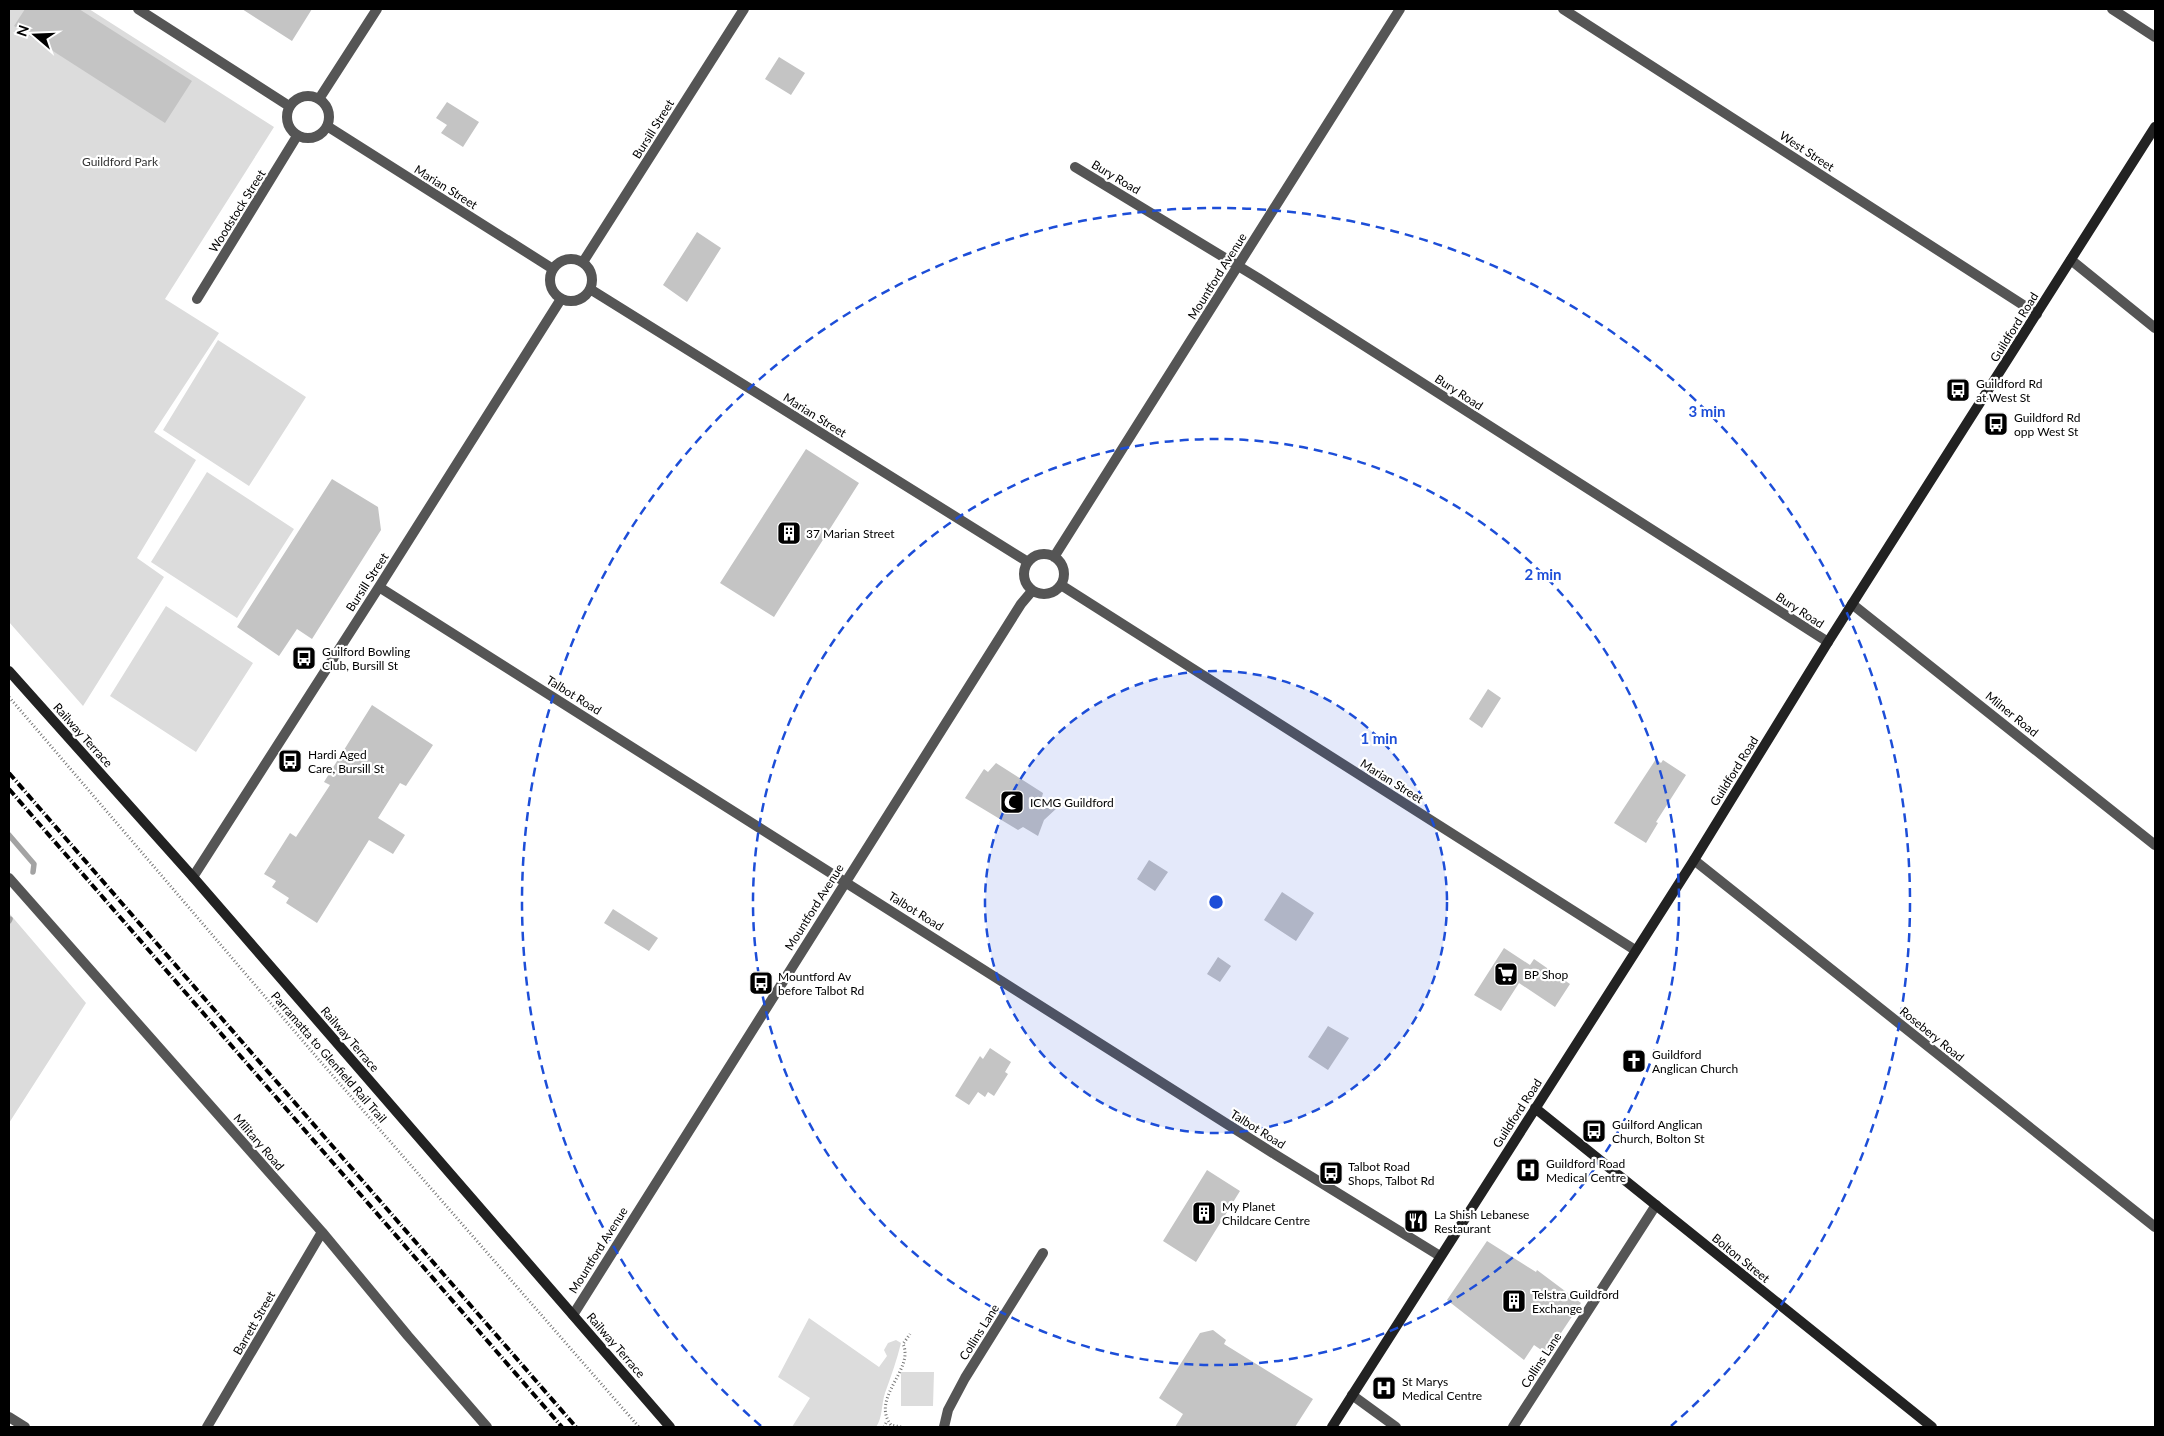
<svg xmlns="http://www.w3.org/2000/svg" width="2164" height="1436" viewBox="0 0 2164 1436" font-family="Lato,sans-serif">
<rect width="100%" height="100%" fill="#fff"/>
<path fill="#dcdcdc" d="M9,9H89L274,127L165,299L219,333L154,432L196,460L137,558L164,577L83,706L9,622Z
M218,340L306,397L249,486L163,430Z
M207,472L294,529L237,618L151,562Z
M166,606L253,663L196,752L110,696Z
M9,913L86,1003L9,1123Z
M809,1318L879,1367L887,1356L884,1350L888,1343L896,1340L901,1343C897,1360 891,1376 885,1393C881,1405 883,1417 876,1427H792L810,1398L778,1377Z
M901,1372H934L933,1406H901Z"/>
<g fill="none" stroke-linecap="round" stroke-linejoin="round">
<path stroke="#a3a3a3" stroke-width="5.5" d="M9,835L34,864L33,872
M9,921L10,919"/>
</g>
<path fill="#c4c4c4" d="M25,9H79L192,81L165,123L14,26Z
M242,9H312L292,41Z
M779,57L805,73L791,95L765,79Z
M447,102L479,122L463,147L441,133L447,125L436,118Z
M697,232L721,248L687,302L663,285Z
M806,449L859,483L774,617L720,583Z
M332,479L378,507L381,530L312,639L297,629L279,656L237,627Z
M1488,689L1501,698L1482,728L1469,719Z
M372,705L433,745L406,786L400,783L378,818L405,835L393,854L369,840L317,923L286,903L289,898L272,887L276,881L264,874L290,833L296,837L330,785L324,782Z
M1656,759L1661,763L1663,760L1686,775L1656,822L1658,823L1646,843L1614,823Z
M996,763L1043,793L1042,797L1058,807L1044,820L1038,836L1023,827L1018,830L965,798L984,769L988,772Z
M1149,860L1168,872L1155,891L1137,879Z
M1282,892L1314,913L1296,941L1264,920Z
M613,909L658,938L649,951L604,923Z
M1504,948L1530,965L1534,959L1570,984L1555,1007L1519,983L1501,1011L1474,995Z
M1218,957L1231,966L1220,982L1207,974Z
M1328,1026L1349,1038L1328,1070L1308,1057Z
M990,1048L1011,1062L1005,1072L1008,1074L994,1096L988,1092L985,1097L978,1092L969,1105L955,1096L980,1056L983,1059Z
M1207,1170L1240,1191L1196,1262L1163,1241Z
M1487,1241L1536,1272L1537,1270L1581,1303L1547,1354L1534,1345L1524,1360L1447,1300Z
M1213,1330L1226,1340L1224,1344L1313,1399L1295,1427H1175L1183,1414L1159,1398L1200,1333Z"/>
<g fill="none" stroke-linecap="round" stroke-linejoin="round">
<path stroke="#777" stroke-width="3" stroke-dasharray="1 2.5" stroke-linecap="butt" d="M9,697L320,1061L639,1427
M884,1427L887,1421
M901,1427L891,1425C870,1398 915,1369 903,1344L910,1334"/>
<path stroke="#555" stroke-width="10" d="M944,1427L948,1410L965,1378L1043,1253
M1513,1427L1656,1205"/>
<path stroke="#555" stroke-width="10" d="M138,9L289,106
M1563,9L2037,314
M2112,9L2155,37
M287 117a21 21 0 1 1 42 0a21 21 0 1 1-42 0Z
M319,99L377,9
M327,126L553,269
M1075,167L1258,278L1828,642
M550 280a21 21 0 1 1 42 0a21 21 0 1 1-42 0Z
M2071,260L2155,328
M583,262L744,9
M590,289L1028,562
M197,299L297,136
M1024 574a20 20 0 1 1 40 0a20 20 0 1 1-40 0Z
M1054,557L1400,9
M1061,585L1635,950
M379,587L1276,1155L1440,1256
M1852,604L2155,845
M1694,860L2155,1227
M193,877L379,587L561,299
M9,878L322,1232L408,1336L487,1427
M573,1315L1021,604L1032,591
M1352,1395L1396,1427
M9,1417L25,1427
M207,1427L322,1232"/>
<path stroke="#222" stroke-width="10" d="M9,671L193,877L670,1427
M1535,1108L1932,1427
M1332,1427L1694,860L1828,642L2155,127"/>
<path stroke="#000" stroke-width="4" stroke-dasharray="8 2.5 1 2.5" stroke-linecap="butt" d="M9,773L576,1427
M9,789L562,1427"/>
</g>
<circle cx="1216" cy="902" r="231" fill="#1d4ed8" fill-opacity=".12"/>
<g fill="none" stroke="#1d4ed8" stroke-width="2.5" stroke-dasharray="9 6">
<circle cx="1216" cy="902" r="231"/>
<circle cx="1216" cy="902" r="463"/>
<path d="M761 1426A694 694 0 1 1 1671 1426"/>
</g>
<defs>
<g id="bus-square" transform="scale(1.25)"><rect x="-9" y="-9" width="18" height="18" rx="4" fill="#000" stroke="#fff"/><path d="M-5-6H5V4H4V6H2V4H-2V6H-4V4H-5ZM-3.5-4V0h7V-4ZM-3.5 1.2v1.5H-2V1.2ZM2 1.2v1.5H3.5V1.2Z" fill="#fff"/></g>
<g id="building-square" transform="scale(1.25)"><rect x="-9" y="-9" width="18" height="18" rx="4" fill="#000" stroke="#fff"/><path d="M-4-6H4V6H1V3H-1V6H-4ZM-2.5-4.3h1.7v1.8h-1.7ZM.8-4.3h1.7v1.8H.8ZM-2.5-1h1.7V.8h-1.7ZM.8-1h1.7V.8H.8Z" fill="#fff"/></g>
<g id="mosque-square" transform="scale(1.25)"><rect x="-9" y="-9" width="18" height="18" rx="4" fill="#000" stroke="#fff"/><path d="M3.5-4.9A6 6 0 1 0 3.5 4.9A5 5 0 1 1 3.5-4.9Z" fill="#fff"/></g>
<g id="supermarket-square" transform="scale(1.25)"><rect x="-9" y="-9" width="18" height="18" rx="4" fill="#000" stroke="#fff"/><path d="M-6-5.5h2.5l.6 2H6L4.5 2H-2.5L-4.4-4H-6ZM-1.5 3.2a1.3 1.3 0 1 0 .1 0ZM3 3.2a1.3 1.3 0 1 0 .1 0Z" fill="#fff"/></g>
<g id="church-square" transform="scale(1.25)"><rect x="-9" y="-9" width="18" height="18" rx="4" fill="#000" stroke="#fff"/><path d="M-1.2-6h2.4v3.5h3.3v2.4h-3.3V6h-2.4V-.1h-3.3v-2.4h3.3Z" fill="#fff"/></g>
<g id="hospital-square" transform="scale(1.25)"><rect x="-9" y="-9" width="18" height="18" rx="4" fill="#000" stroke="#fff"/><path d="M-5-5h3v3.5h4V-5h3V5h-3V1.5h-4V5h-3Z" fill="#fff"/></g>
<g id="restaurant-square" transform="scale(1.25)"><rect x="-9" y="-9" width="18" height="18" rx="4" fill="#000" stroke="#fff"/><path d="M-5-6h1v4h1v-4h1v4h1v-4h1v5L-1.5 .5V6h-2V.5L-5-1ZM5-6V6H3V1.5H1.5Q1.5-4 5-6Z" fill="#fff"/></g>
</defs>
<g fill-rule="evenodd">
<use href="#bus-square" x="1958" y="390"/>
<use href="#bus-square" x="1996" y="424"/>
<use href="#building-square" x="789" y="533"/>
<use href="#bus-square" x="304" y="658"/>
<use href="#bus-square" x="290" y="761"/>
<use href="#mosque-square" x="1012" y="802"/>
<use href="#supermarket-square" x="1506" y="974"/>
<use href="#bus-square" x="761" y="983"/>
<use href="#church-square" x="1634" y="1061"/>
<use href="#bus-square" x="1594" y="1131"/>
<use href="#hospital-square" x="1528" y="1170"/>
<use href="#bus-square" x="1331" y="1173"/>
<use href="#building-square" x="1204" y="1213"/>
<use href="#restaurant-square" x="1416" y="1221"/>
<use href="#building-square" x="1514" y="1301"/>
<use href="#hospital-square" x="1384" y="1388"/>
</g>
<g text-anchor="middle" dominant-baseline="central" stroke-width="4.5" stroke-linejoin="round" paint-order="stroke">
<g font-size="12" fill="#000" stroke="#fff">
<text transform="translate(653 129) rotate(-58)">Bursill Street</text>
<text transform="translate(1807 151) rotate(33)">West Street</text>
<text transform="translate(1116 177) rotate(31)">Bury Road</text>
<text transform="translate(446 187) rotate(32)">Marian Street</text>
<text transform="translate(237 211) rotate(-58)">Woodstock Street</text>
<text transform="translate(1217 276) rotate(-58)">Mountford Avenue</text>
<text transform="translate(2014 327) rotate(-58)">Guildford Road</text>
<text transform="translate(1459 392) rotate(33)">Bury Road</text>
<text transform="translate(815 415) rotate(32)">Marian Street</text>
<text transform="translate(367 582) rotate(-57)">Bursill Street</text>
<text transform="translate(1800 610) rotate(33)">Bury Road</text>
<text transform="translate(574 695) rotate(32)">Talbot Road</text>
<text transform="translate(2012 714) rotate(39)">Milner Road</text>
<text transform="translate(83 735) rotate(48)">Railway Terrace</text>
<text transform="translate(1734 771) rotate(-58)">Guildford Road</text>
<text transform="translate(1392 781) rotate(32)">Marian Street</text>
<text transform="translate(814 907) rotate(-58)">Mountford Avenue</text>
<text transform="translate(916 911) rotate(32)">Talbot Road</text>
<text transform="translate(1932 1034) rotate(39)">Rosebery Road</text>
<text transform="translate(350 1039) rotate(49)">Railway Terrace</text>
<text transform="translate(329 1057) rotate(49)">Parramatta to Glenfield Rail Trail</text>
<text transform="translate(1517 1113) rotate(-57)">Guildford Road</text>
<text transform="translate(1258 1129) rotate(32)">Talbot Road</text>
<text transform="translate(259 1142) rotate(49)">Military Road</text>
<text transform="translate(598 1250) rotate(-58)">Mountford Avenue</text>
<text transform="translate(1741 1258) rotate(39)">Bolton Street</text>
<text transform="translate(254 1323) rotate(-60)">Barrett Street</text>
<text transform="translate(979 1332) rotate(-58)">Collins Lane</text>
<text transform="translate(616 1345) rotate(49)">Railway Terrace</text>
<text transform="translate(1541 1360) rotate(-57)">Collins Lane</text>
</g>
<g font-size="12" fill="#333" stroke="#fff">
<text x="120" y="161">Guildford Park</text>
</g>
<g font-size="12" fill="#000" stroke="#fff" text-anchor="start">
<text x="1976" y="383">Guildford Rd<tspan x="1976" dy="14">at West St</tspan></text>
<text x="2014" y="417">Guildford Rd<tspan x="2014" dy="14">opp West St</tspan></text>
<text x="806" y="533">37 Marian Street</text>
<text x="322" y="651">Guilford Bowling<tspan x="322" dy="14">Club, Bursill St</tspan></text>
<text x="308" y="754">Hardi Aged<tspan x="308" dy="14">Care, Bursill St</tspan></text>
<text x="1030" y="802">ICMG Guildford</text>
<text x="1524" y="974">BP Shop</text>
<text x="778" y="976">Mountford Av<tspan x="778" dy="14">before Talbot Rd</tspan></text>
<text x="1652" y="1054">Guildford<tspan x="1652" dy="14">Anglican Church</tspan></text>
<text x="1612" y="1124">Guilford Anglican<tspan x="1612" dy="14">Church, Bolton St</tspan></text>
<text x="1546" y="1163">Guildford Road<tspan x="1546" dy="14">Medical Centre</tspan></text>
<text x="1348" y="1166">Talbot Road<tspan x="1348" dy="14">Shops, Talbot Rd</tspan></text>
<text x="1222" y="1206">My Planet<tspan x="1222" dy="14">Childcare Centre</tspan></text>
<text x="1434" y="1214">La Shish Lebanese<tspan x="1434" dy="14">Restaurant</tspan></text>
<text x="1532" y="1294">Telstra Guildford<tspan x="1532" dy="14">Exchange</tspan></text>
<text x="1402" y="1381">St Marys<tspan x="1402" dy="14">Medical Centre</tspan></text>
</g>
</g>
<circle cx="1216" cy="902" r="8" fill="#1d4ed8" stroke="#fff" stroke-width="2.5"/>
<g font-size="15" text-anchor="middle" font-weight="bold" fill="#1d4ed8" stroke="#fff" stroke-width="4.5" stroke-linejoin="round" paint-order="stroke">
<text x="1707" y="417">3 min</text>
<text x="1543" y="580">2 min</text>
<text x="1379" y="744">1 min</text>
</g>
<rect width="2164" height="1436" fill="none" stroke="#000000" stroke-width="20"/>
<g transform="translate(35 35) rotate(289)" stroke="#ffffff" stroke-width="4" paint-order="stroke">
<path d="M0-4L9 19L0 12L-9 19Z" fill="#000000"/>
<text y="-8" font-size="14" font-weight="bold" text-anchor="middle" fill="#000000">N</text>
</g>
</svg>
